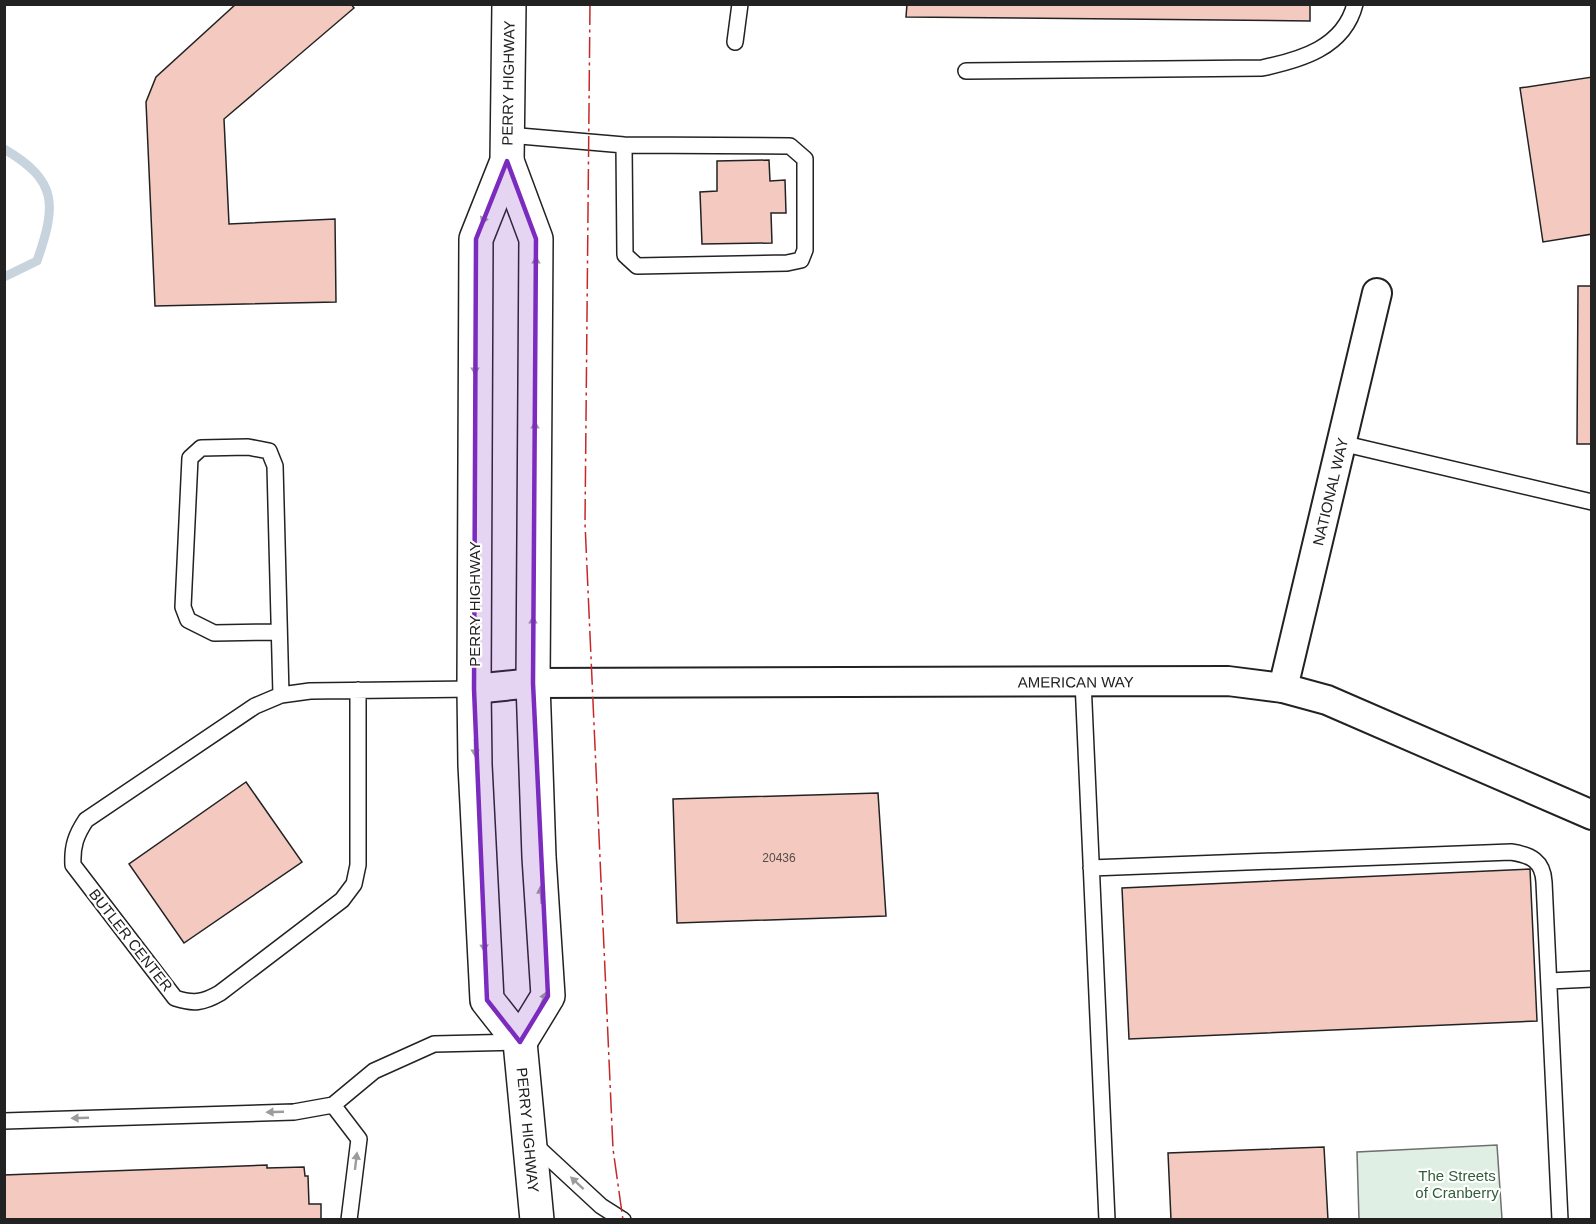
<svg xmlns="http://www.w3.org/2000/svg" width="1596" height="1224" viewBox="0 0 1596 1224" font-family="Helvetica,sans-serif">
<rect width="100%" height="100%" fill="#fff"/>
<path fill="#e0efe3" stroke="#6f6f6f" stroke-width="1.5" d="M1497,1145L1502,1219H1359L1357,1152Z"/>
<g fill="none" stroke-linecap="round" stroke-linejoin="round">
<path stroke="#c7d3dd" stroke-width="9" d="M4,149C59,181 56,206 37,261L4,277"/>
</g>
<path fill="#f3c9c0" stroke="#222" stroke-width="1.5" d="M236,4H351L354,8L224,119L229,224L335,219L336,302L155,306L146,102L156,77Z
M907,4H1310V21L906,17Z
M1592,77V234L1543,242L1520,88Z
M769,160L770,181L785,180L786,213H771L772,243L702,244L700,192L717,191V161Z
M1578,286H1592V444H1577Z
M246,782L302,862L184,943L129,864Z
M878,793L886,916L677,923L673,799Z
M1530,869L1537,1021L1129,1039L1122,888Z
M1324,1147L1328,1220H1171L1168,1153Z
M267,1165V1168L304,1167L305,1176H308L309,1204H321V1220H4V1175Z"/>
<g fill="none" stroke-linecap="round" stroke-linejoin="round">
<g stroke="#222" stroke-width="18">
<path id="lane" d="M735,42L740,4
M966,71L1262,68C1300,60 1344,48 1355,4
M508,135L624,145L790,146L805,159V250L801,260L787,263L637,266L625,255L624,145
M1341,443L1592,502
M277,632L214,633L188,620L183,607L190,458L201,448L248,447L269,451L275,466L281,695
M1083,681L1107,1220
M358,690V865L354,884L342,900L220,993C203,1003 193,1004 175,998L73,865C72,846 76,835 86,820L255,706L281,695L310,691L474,689
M1091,868L1511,852C1531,855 1543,861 1544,882L1560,1220
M1549,981L1592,979
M333,1105L359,1139L349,1220
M4,1121L294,1112L333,1105L374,1071L434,1044L517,1042
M534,1144L601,1206L623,1220"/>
</g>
<g stroke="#222" stroke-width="32">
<g id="street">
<path id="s1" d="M1283,688L1377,293"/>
<path id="s2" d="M474,689L533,683L1228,681L1283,688L1327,700L1592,815"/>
</g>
</g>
<g stroke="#222" stroke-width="36">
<g id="primary">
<path id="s3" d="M509,4L507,161L476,239L474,689L475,765L487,1000L520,1042L537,1220"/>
<path d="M507,161L536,239L533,683L539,857L548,996L520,1042"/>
</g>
</g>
<use href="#lane" stroke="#fff" stroke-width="15"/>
<use href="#street" stroke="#fff" stroke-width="28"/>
<use href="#primary" stroke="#fff" stroke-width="33"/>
<path stroke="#c62828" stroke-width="1.5" stroke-dasharray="21 4.5 3 4.5" stroke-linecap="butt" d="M590,4L585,523L613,1149L623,1220"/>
</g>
<defs><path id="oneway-solid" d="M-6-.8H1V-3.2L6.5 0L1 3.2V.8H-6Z" transform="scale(1.5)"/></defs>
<g fill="#9c9c9c">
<use href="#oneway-solid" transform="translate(485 216) rotate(112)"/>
<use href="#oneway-solid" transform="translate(536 265) rotate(-90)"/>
<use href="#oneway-solid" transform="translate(475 366) rotate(90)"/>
<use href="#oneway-solid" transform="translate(535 430) rotate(-90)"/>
<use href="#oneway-solid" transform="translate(533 625) rotate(-90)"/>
<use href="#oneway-solid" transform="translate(475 748) rotate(89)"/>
<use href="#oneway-solid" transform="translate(541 895) rotate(-94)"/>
<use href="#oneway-solid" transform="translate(484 943) rotate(87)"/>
<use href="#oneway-solid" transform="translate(543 1000) rotate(-67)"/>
<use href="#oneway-solid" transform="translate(275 1112) rotate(178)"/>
<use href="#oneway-solid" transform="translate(80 1118) rotate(178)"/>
<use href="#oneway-solid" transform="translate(356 1161) rotate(-83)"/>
<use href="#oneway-solid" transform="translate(577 1183) rotate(-137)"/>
</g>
<path fill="#7b2cbf" fill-opacity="0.2" stroke="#7b2cbf" stroke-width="4.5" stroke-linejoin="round" d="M507,161L536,239L533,683L548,996L520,1042L487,1000L474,689L476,239Z"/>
<g text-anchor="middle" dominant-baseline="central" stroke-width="4.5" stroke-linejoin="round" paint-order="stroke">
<g font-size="12" fill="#564c4a">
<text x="779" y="858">20436</text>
</g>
<g font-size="15" fill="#222" stroke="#fff">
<text transform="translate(508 83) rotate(-89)">PERRY HIGHWAY</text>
<text stroke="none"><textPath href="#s1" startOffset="202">NATIONAL WAY</textPath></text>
<text transform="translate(474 604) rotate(-90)">PERRY HIGHWAY</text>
<text stroke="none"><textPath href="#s2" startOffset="602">AMERICAN WAY</textPath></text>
<text transform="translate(131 940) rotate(52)">BUTLER CENTER</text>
<text stroke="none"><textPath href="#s3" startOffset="1144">PERRY HIGHWAY</textPath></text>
</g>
<g font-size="15" fill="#2f5e38" stroke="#fff">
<text x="1457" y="1175">The Streets<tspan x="1457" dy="17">of Cranberry</tspan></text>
</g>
</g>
<rect width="1596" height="1224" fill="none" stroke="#222222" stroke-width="12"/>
</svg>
